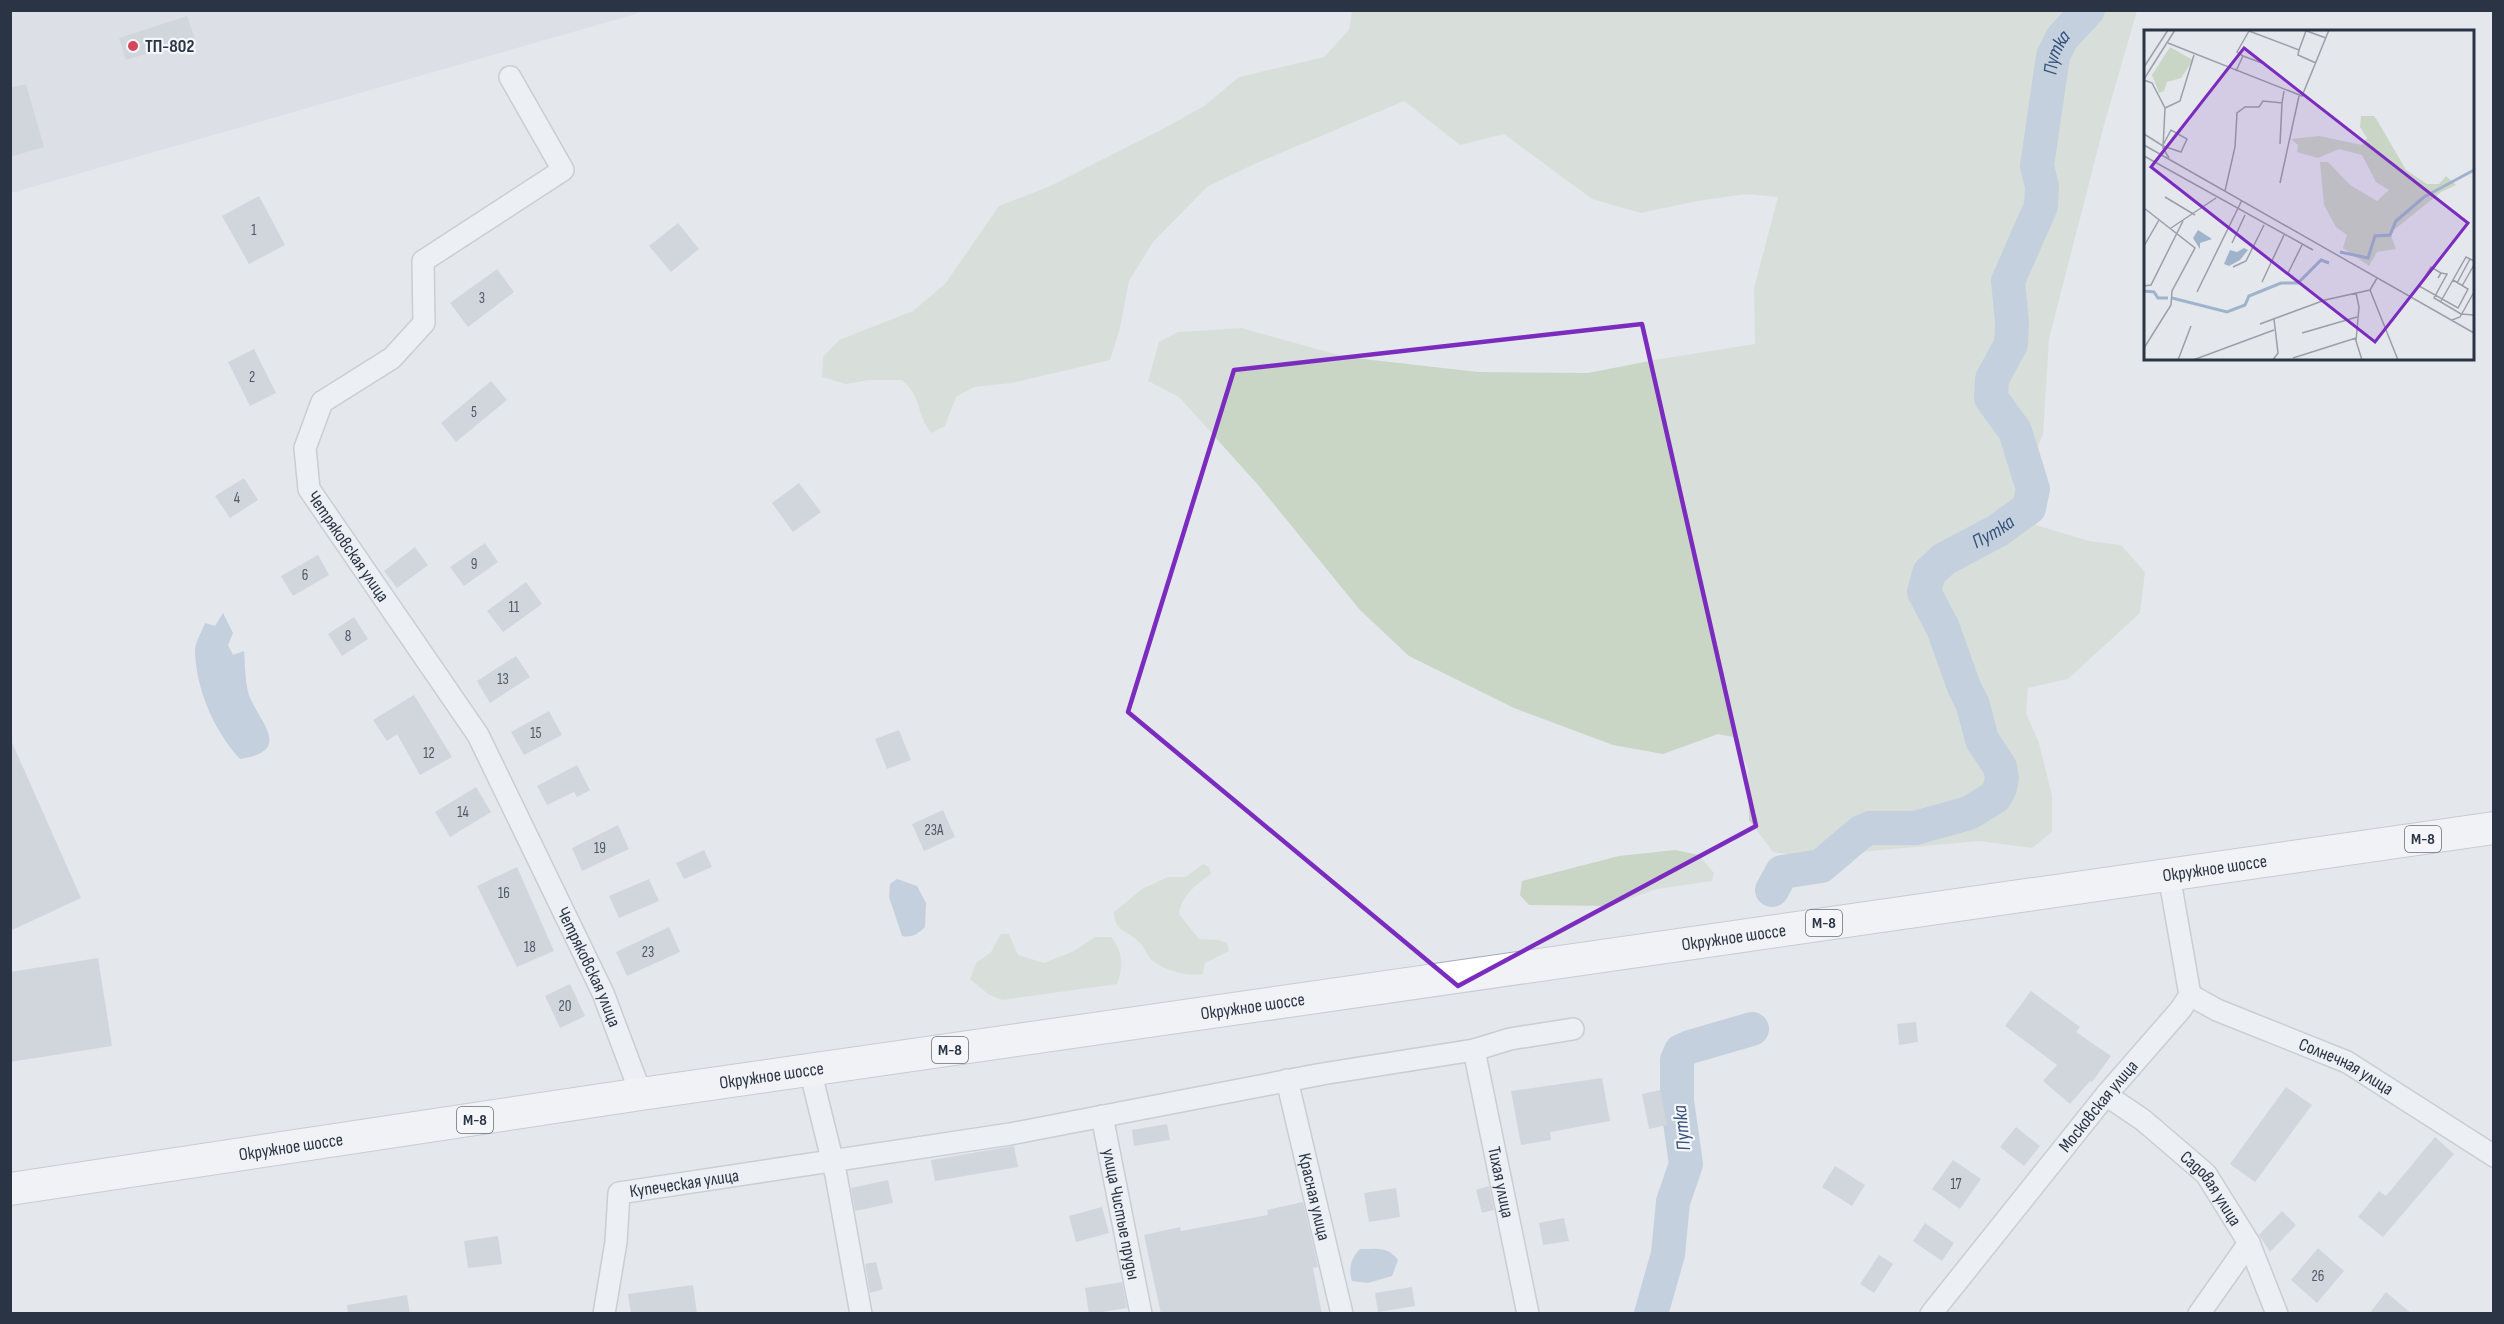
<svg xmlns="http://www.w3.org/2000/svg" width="2504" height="1324" viewBox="0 0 2504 1324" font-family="'Sofia Sans Condensed',sans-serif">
<rect width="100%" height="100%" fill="#e4e7ec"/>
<path fill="#d2d6de" d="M11,11H639V13L11,193Z"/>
<path fill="#c9d6c5" d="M1352,11H2137L2104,125L2049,339L2043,435L2017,493L2036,525L2089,541L2121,545L2145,572L2140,613L2068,679L2028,688L2026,713L2039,743L2052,795V832L2032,848L1979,841L1807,857L1773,852L1749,820L1748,768L1733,737L1718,734L1663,754L1613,745L1514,708L1409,656L1360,610L1259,486L1179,397L1148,381L1159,342L1178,332L1241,328L1346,357L1478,372L1588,373L1660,359L1755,344L1754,288L1778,197L1746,194L1697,201L1641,213L1592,199L1504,134L1460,145L1404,101L1252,165L1207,187L1153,242L1129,281L1120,328L1110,360L1012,383L974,387L956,397L945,426L931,433C915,411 923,399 902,380H869L846,384L822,377L823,357L839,340L913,311L945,284L999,206L1048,187L1161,130L1204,106L1239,77L1324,57L1349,30Z
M1675,850L1699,855L1714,873L1712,881L1657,889L1609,906L1529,905L1520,895L1522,881L1619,856Z
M1203,864L1209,867L1211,874C1197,884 1181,896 1179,914L1199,939L1219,940L1227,943L1229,951L1205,963L1203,974C1189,977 1165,971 1153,961C1147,957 1145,947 1139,942C1127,930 1114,932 1114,912L1142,889L1168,877H1186Z
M1001,934H1009L1018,955L1044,963L1074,951L1095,937H1111C1123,952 1124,966 1117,984L1002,1000L988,994L970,979L976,963L991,952Z"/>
<path fill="#9fb4cc" d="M223,613L233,633L228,645L233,655L244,651C245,665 245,685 250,698C263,726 291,751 240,759C214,731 195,687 195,649C196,641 202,631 205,623L215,626Z
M897,879L917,886L926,903L925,927C918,934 912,938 902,936L889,897L890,884Z
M1360,1249C1375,1249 1389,1246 1398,1260L1392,1276L1368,1283L1352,1281C1348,1269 1351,1258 1360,1249Z"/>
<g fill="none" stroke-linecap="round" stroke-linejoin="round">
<g stroke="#9fb4cc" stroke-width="34">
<path id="s1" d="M1772,890L1782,872L1821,866L1861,832L1870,828H1915L1969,813L1995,797L2000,788L2002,778L2000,767L1982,740L1973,705L1964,687L1943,628L1924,592L1929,573L1944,559L1997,531L2029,508L2033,489L2015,431L1991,398L1992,379L2011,344L2012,322L2008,281L2041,206L2042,186L2037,166L2053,56L2062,38L2088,10"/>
<path d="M1651,1314L1668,1254L1673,1202L1686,1164L1677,1101V1060L1681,1051L1690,1047L1752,1029"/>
</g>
</g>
<path fill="#bbc0ca" d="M187,16L195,39L126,60L119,38Z
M26,84L44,147L10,157V88Z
M259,196L285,245L249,264L222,216Z
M678,223L699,249L671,272L649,246Z
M497,269L514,292L468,327L450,303Z
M254,349L276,393L250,406L228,362Z
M491,381L507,400L456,442L441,423Z
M244,478L258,500L230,518L215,496Z
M799,483L821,512L793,532L772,503Z
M485,543L498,562L464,586L450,567Z
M415,547L428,565L397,588L384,571Z
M318,555L329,575L293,596L281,576Z
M526,582L542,604L503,632L487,611Z
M354,617L368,639L342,656L328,634Z
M516,656L530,677L490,703L477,681Z
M414,695L452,757L420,775L397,734L387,741L373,720Z
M549,711L562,735L524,755L511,732Z
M899,730L911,760L887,769L875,739Z
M10,738L81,898L10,931Z
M577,765L590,790L577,797L574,792L547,805L537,786Z
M476,787L491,812L450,837L435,812Z
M943,810L955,837L924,851L912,824Z
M618,825L629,849L582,871L572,848Z
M704,850L712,867L684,879L676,863Z
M517,867L554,951L517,967L477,886Z
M649,879L659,901L619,918L609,896Z
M669,927L680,952L627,976L616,952Z
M98,958L112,1046L10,1062V972Z
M570,984L585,1016L560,1028L545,996Z
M2031,991L2080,1027L2076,1032L2111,1056L2092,1082L2090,1081L2070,1104L2043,1081L2057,1065L2005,1026Z
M1916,1022L1918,1042L1899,1045L1897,1024Z
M1602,1078L1610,1121L1550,1132L1551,1140L1521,1145L1511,1091Z
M2286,1087L2312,1105L2255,1182L2230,1164Z
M1660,1090L1667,1125L1649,1129L1642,1094Z
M1167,1124L1170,1140L1134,1146L1132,1130Z
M2016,1127L2040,1146L2024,1166L2000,1147Z
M2435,1137L2454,1154L2383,1237L2358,1217L2379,1191L2386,1196Z
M1014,1146L1018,1167L935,1181L931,1160Z
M1953,1160L1981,1179L1960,1209L1932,1189Z
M1835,1166L1865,1185L1852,1206L1822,1187Z
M888,1180L893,1203L855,1211L851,1188Z
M1489,1186L1494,1210L1482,1213L1476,1190Z
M1396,1188L1400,1217L1369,1222L1364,1193Z
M1303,1202L1318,1267L1313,1268L1322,1314H1161L1144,1235L1180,1227L1181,1231L1268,1215L1267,1210Z
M1102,1207L1109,1233L1076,1242L1069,1216Z
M2282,1211L2296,1225L2270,1252L2259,1235Z
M1564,1218L1569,1241L1543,1245L1539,1223Z
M1925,1223L1954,1243L1942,1261L1913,1241Z
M498,1236L502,1264L468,1268L464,1241Z
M2318,1248L2344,1271L2317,1303L2291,1280Z
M1879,1255L1893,1264L1874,1293L1860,1284Z
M876,1262L883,1289L870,1293L865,1264Z
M1122,1282L1127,1308L1089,1314L1085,1288Z
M693,1285L697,1314H631L628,1294Z
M1412,1287L1415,1306L1378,1312L1375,1293Z
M2386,1292L2412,1314H2369Z
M407,1295L410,1314H348L347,1305Z"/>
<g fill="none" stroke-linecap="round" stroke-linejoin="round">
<g stroke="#a9aeb7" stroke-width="24">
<g id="minor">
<path id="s2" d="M510,77L563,170L423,261L424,323L392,358L322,402L305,448L309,489L478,735L603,993L641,1094"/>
<path id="s3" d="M2190,995L2217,1010L2347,1062L2494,1156"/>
<path id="s4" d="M1474,1050L1528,1314"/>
<path d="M810,1070L836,1175L861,1314"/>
<path id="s5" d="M1287,1080L1342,1314"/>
<path id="s6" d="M2106,1095L2143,1120L2206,1174L2249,1243L2277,1314"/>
<path id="s7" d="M1102,1116L1141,1314"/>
<path id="s8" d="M604,1314L616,1242L619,1193L1010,1134L1322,1074L1474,1050L1510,1039L1573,1029"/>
<path id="s9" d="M1931,1314L2106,1095L2181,1009L2190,995L2169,875"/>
<path d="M2199,1314L2249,1243"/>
</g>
</g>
<g stroke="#a3abb8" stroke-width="34">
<g id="primary">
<path id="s10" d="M10,1189L641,1094L2494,828"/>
</g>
</g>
<use href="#minor" stroke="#f7f8fa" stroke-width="21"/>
<use href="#primary" stroke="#fff" stroke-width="32"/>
</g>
<path d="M0 0H2504V1324H0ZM1642,324L1756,826L1458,986L1128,712L1234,370Z" fill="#e4e7ec" fill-opacity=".55" fill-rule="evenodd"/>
<path fill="none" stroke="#7b2cbf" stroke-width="4.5" stroke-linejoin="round" d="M1642,324L1756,826L1458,986L1128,712L1234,370Z"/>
<circle fill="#d1495b" stroke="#f4f6f9" stroke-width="2" cx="133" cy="46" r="6"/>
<g text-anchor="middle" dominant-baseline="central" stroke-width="4.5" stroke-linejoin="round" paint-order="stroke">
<g font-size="15" fill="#4f5766">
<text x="254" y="230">1</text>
<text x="482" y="298">3</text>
<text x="252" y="377">2</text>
<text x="474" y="412">5</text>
<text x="237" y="498">4</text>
<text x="474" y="564">9</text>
<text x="305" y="575">6</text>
<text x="514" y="607">11</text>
<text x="348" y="636">8</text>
<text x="503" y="679">13</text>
<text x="536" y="733">15</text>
<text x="429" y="753">12</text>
<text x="463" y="812">14</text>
<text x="934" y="830">23А</text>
<text x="600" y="848">19</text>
<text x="504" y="893">16</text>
<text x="530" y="947">18</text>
<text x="648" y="952">23</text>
<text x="565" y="1006">20</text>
<text x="1956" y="1184">17</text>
<text x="2318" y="1276">26</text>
</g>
<g fill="#f4f6f9" stroke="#676e7b" stroke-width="1.5">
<rect x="2405" y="826" width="36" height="26" rx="4.5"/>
<rect x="1806" y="910" width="36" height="26" rx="4.5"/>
<rect x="932" y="1037" width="36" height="26" rx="4.5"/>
<rect x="457" y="1107" width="36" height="26" rx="4.5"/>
</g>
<g font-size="16" font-weight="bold" fill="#2b3445">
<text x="2423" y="839">М-8</text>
<text x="1824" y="923">М-8</text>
<text x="950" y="1050">М-8</text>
<text x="475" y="1120">М-8</text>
</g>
<g font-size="18" font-weight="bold" fill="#2b3445" stroke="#f4f6f9" text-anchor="start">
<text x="145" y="46">ТП-802</text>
</g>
<g font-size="18" fill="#2b3445" stroke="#f4f6f9">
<text stroke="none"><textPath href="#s2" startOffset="626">Четряковская улица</textPath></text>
<text stroke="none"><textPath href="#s10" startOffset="2228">Окружное шоссе</textPath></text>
<text stroke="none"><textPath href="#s10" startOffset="1742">Окружное шоссе</textPath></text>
<text stroke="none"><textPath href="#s2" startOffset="1112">Четряковская улица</textPath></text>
<text stroke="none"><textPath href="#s10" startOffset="1256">Окружное шоссе</textPath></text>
<text stroke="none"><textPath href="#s3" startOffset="172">Солнечная улица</textPath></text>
<text stroke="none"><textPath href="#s10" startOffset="770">Окружное шоссе</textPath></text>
<text stroke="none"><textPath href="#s9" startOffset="267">Московская улица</textPath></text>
<text stroke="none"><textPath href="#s10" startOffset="284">Окружное шоссе</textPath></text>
<text stroke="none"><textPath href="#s4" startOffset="135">Тихая улица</textPath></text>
<text stroke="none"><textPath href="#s8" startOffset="188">Купеческая улица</textPath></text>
<text stroke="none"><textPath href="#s6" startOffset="142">Садовая улица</textPath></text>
<text stroke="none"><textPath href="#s5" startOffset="120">Красная улица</textPath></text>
<text stroke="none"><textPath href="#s7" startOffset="100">улица Чистые пруды</textPath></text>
</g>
<g font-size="20" font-style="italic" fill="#34527a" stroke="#f4f6f9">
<text stroke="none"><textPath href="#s1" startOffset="1098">Путка</textPath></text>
<text stroke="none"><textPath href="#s1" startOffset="574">Путка</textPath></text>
<text transform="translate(1682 1128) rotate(-96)">Путка</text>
</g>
</g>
<g transform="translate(2144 30)">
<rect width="330" height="330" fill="#e4e7ec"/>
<path d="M26,17L49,30L37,48L23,52L20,61L15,63L8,45ZM217,86H230L233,90L262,140L283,154H295L302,146L312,155L297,162L246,203L252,219L233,222L225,236L199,218L203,205L192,197L180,175L176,132H184L206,155L233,171L245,160L232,152L218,125L195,119L174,128L153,122L154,115L147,109L175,106L218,115L223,108L216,97Z" fill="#c9d6c5"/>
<path d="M54,200L68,209L56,213V219L49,208ZM100,218L104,220L96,230L85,236L80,234L86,220L93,222Z" fill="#9fb4cc"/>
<path fill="none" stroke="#9fb4cc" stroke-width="3" d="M196,222L224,228L231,206L246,205L252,191L280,167L330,140M0,261L10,262L14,268H24M28,268L83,282L101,275L105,266L137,253H154L177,230L185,233"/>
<path fill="none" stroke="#9a9fa9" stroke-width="1.5" d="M160,0L182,8M105,1L155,20L154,25L172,33M24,13L158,66L185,0M155,20L162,1M99,26L118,33M0,37L24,0M92,41L99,26L93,22L105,1M0,49L31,0M0,50L8,53L21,78L19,118L25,128M21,78L36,71L50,25M0,104L19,116L37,122L43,109L27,100L19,115M136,114L138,73M0,115L330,303M0,126L169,220M136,153L155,66M81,161L91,117L93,83L101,77H115L119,71L138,73L140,61M21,167L51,185M0,178L51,218L28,261L27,275L0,318M27,198L72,168M88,213L101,185M0,216L15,190M89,237L102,231L120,195M144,243L158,215M297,243L303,244L290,268L317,284L330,285M294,248L297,243L287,237L275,256L314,278L324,259L309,250M118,252L140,205M313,253L326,229M0,256L7,255L39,191M318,256L330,235M226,260L254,330M53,262L98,170M212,263L215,277L212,311L218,330M297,271L322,227L330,231M308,290L316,287L330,262M116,294L181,270L226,260L233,248M158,303L213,287M149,328L212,308M34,330L47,296M49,330L130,300M129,330L134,323L130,289"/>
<path fill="#7b2cbf" fill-opacity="0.15" stroke="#7b2cbf" stroke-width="3" d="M100,18L324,193L231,312L7,137Z"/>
<rect width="330" height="330" fill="none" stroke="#2b3445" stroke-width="3"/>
</g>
<rect width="2504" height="1324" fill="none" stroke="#2b3445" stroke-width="24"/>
</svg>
